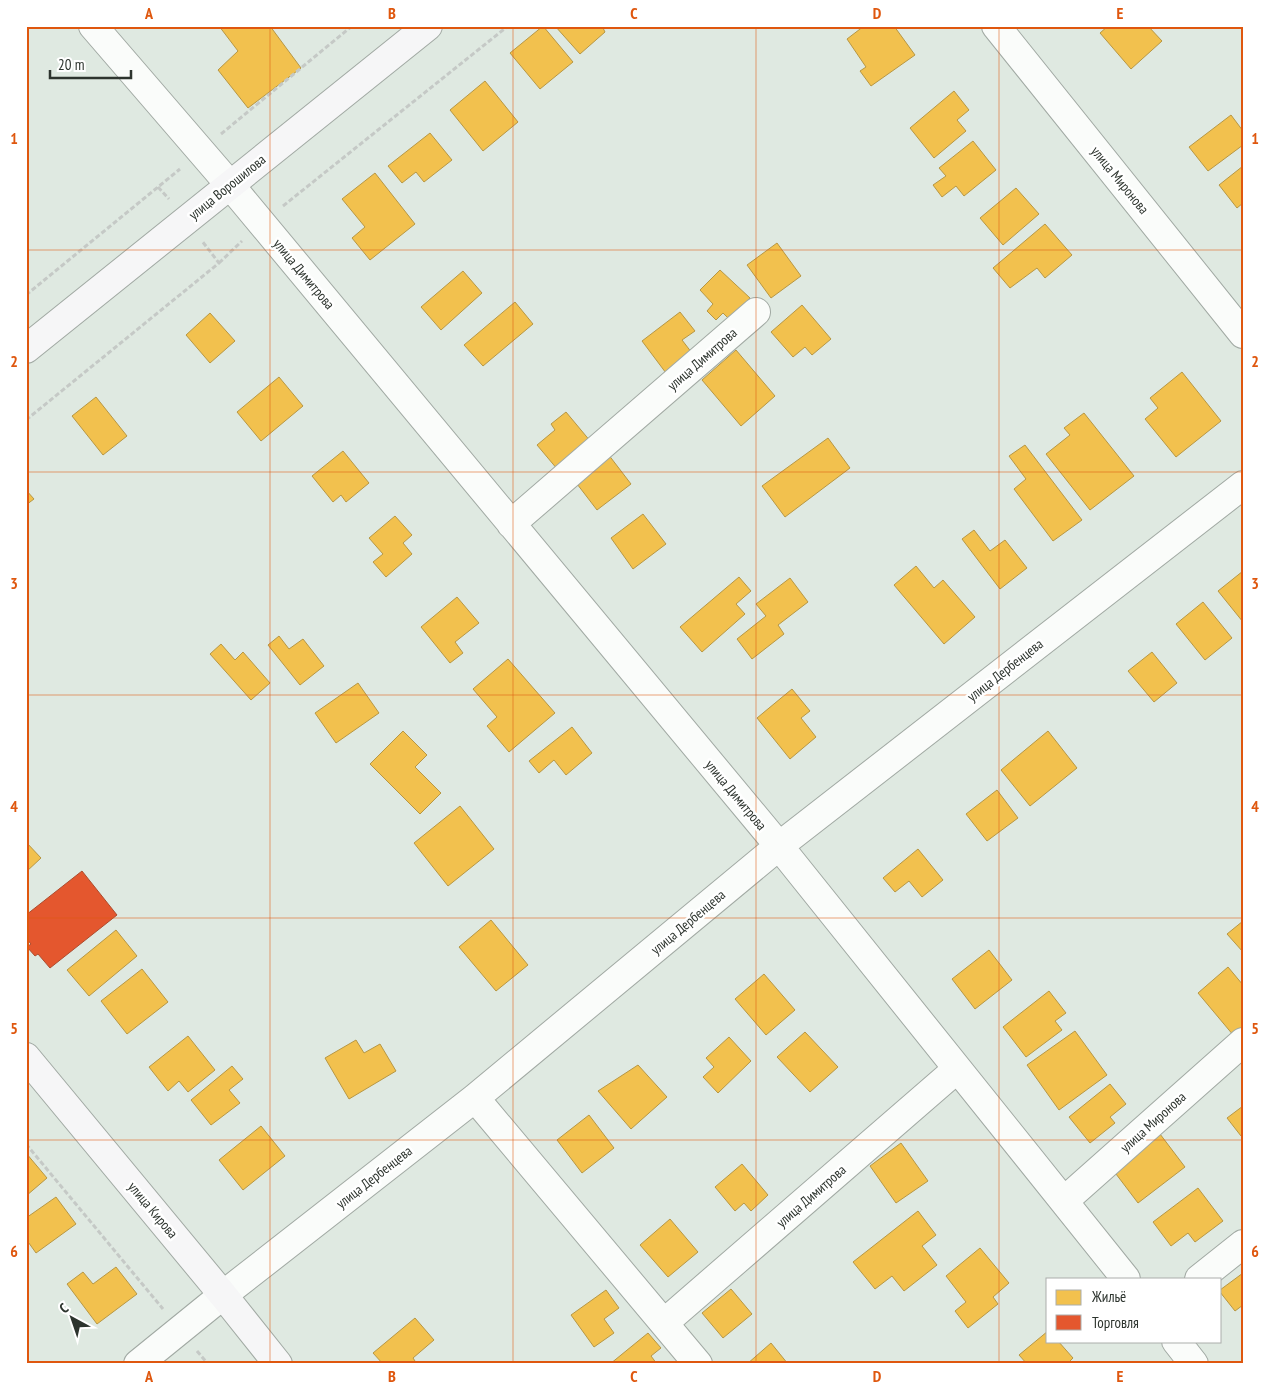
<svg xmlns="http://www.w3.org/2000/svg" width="1269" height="1390" viewBox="0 0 1269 1390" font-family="'PT Sans Narrow',sans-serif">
<rect width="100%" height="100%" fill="#dfe9e1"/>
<path fill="#f2c14e" stroke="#b79744" d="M219,26H270L301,68L248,108L218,70L238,51Z
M543,26L573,62L540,89L510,53Z
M555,26H602L605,32L580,54Z
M864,26H894L915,55L871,86L860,71L866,67L847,39Z
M1108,26H1148L1162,41L1131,69L1100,33Z
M485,81L518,122L483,151L450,110Z
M954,91L969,110L957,120L966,131L934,158L910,128Z
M1231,115L1243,131V145L1208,171L1189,147Z
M430,133L452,160L424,182L416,172L402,183L388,166Z
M973,141L996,170L964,196L956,186L942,197L933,185L946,176L939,168Z
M1243,166V203L1237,208L1219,185Z
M375,173L415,224L370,260L352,238L365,227L342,199Z
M1016,188L1039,214L1003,245L980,218Z
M1045,224L1072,255L1045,278L1037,268L1010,288L993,268Z
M777,243L801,276L771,298L747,265Z
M720,270L750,298L729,319L723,313L716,320L707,311L713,304L700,290Z
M463,271L482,293L441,330L421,307Z
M515,302L533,324L483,366L464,345Z
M802,305L831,339L812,355L805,347L793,357L771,332Z
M680,312L695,331L682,340L692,353L666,373L642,341Z
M210,313L235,341L210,363L186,335Z
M736,350L775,396L741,426L702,380Z
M1182,372L1221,421L1176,457L1145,419L1158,408L1150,398Z
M279,377L303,406L261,441L237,412Z
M96,397L127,436L103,455L72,416Z
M566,412L591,442L558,470L537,445L555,430L551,424Z
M1084,413L1134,476L1090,510L1046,454L1070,435L1064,428Z
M828,438L850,468L785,517L762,486Z
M1025,445L1082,520L1053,541L1014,489L1026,479L1009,456Z
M343,451L369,483L346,502L341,495L333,502L312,476Z
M608,454L631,484L597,510L574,480Z
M26,490L34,499L26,505Z
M643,514L666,544L633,569L611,538Z
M395,516L412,535L403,543L412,554L386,577L373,562L383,554L369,538Z
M974,530L990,551L1005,540L1027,568L1000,589L962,539Z
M916,566L934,588L943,580L975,617L944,644L894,585Z
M1243,571V622L1218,591Z
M739,577L751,591L736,604L745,614L702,652L680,627Z
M790,578L808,602L778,625L784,634L752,659L737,639L766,616L756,604Z
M457,597L479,623L455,642L463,653L450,663L421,627Z
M1203,602L1232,638L1205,660L1176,624Z
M279,636L289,649L303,639L324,666L300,685L268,645Z
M221,644L235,660L243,652L270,683L251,700L210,654Z
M1152,652L1177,683L1154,702L1128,671Z
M508,659L555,713L509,752L487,726L497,717L473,689Z
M358,683L379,713L336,743L315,713Z
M792,689L810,711L801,718L816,737L790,759L757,718Z
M572,727L592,753L566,775L554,760L539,773L529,761Z
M403,731L427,755L415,767L441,793L420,814L370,764Z
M1048,731L1077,768L1030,806L1001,770Z
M997,790L1018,818L987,841L966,814Z
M460,806L494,849L448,886L414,843Z
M26,842L41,858L26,872Z
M918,849L943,880L922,897L909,881L895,892L883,878Z
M491,920L528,965L496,991L459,947Z
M1243,921V952L1227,934Z
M116,930L137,956L89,996L67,970Z
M989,950L1012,980L975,1009L952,979Z
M1228,967L1243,985V1028L1234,1036L1198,993Z
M142,969L168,1002L127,1034L101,1001Z
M764,974L795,1010L766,1035L735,999Z
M1049,991L1066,1013L1055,1021L1062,1030L1026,1057L1003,1027Z
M1075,1031L1107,1075L1059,1110L1027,1065Z
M805,1032L838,1067L810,1092L777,1057Z
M188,1036L215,1070L188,1092L179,1081L168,1091L149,1067Z
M729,1037L751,1061L718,1093L703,1077L714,1067L706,1058Z
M356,1040L364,1053L380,1044L396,1071L349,1099L325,1058Z
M638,1065L667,1097L631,1129L598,1091Z
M232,1066L243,1079L229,1090L240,1103L211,1125L191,1100Z
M1110,1084L1126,1104L1110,1117L1115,1123L1090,1143L1069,1117Z
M1243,1106V1135L1241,1136L1227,1118Z
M589,1115L614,1148L582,1173L557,1140Z
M261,1126L285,1156L243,1190L219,1160Z
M1160,1134L1185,1167L1138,1203L1113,1170Z
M901,1143L928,1181L896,1203L870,1166Z
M26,1153L47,1178L26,1196Z
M742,1164L768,1195L751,1211L744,1203L735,1211L715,1187Z
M1198,1188L1223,1221L1195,1242L1188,1233L1171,1246L1153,1222Z
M56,1197L76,1224L36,1253L26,1239V1218Z
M918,1211L936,1235L922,1246L937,1265L904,1291L892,1276L875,1289L853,1262Z
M670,1219L698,1252L668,1277L640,1245Z
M980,1248L1009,1283L993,1297L998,1304L968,1328L955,1311L966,1302L946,1276Z
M116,1267L137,1294L97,1324L67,1284L83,1272L93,1284Z
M1243,1273V1305L1235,1311L1220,1292V1290Z
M731,1289L752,1314L723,1338L702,1313Z
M606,1290L619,1308L604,1319L614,1333L594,1347L571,1315Z
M415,1318L434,1340L413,1358L417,1364H383L373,1353Z
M1048,1331V1341H1058L1073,1358L1067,1364H1027L1019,1355Z
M648,1333L661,1348L651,1356L657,1364H610Z
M771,1343L788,1364H747Z"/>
<path fill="#e4572e" stroke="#ad4c2e" d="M82,871L117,915L50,968L38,954L35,956L27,947L31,944L26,938V915Z"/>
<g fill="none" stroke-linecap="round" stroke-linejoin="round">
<g stroke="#a1a9a3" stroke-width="30">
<path id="street" d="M93,26L230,185L779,846L1126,1279
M996,26L1243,334
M511,524L756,312
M475,1098L698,1364
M1064,1201L1243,1042
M1199,1279L1243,1244
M664,1323L957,1069
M1176,1341L1194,1364
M138,1364L223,1295L475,1098L779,846L1243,485"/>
</g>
<g stroke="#a1a9a3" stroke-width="30">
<path id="secondary" d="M26,349L428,26
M26,1057L223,1295L278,1364"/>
</g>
<path stroke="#c5c9c6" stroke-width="3" stroke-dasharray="5 2.5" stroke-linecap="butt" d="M221,134L352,26
M158,187L169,199
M283,206L508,26
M219,263L242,241
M26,295L180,169
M26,420L219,263L202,241
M26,1144L163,1309
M197,1351L208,1364"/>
<use href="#street" stroke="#fafcfa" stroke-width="28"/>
<use href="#secondary" stroke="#f6f6f7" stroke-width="28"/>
</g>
<path fill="none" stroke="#df570e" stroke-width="1" stroke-opacity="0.55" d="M270,26V1364M513,26V1364M756,26V1364M999,26V1364M26,250H1243M26,472H1243M26,695H1243M26,918H1243M26,1140H1243"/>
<g text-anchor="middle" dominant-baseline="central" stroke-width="5" stroke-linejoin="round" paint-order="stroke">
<g font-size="14" fill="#2d342e" stroke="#fff">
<text transform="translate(1120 180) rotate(51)">улица Миронова</text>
<text transform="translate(227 187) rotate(-39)">улица Ворошилова</text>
<text transform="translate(304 274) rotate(50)">улица Димитрова</text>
<text transform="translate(702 359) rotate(-41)">улица Димитрова</text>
<text transform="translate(1005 670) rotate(-38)">улица Дербенцева</text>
<text transform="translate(736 795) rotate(50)">улица Димитрова</text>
<text transform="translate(688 922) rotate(-40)">улица Дербенцева</text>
<text transform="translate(1153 1122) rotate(-42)">улица Миронова</text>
<text transform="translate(374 1177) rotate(-38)">улица Дербенцева</text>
<text transform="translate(811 1196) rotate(-41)">улица Димитрова</text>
<text transform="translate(153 1210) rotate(50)">улица Кирова</text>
</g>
</g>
<rect width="1269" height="1390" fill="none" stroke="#ffffff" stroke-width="55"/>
<rect x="1046" y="1278" width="175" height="65" fill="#ffffff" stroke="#abaeab"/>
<rect x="1056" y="1290" width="25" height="15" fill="#f2c14e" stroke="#abaeab"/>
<text x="1092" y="1302" font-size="15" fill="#2d342e">Жильё</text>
<rect x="1056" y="1315" width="25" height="15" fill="#e4572e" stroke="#abaeab"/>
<text x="1092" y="1328" font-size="15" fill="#2d342e">Торговля</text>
<g transform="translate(72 1318) rotate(320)" stroke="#ffffff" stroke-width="4" paint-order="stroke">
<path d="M0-4L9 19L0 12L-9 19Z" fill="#2d342e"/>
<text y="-8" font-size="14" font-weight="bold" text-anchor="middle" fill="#2d342e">С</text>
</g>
<path d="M50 70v8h81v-8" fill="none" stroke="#2d342e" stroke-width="2.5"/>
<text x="58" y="70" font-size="15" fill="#2d342e" stroke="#ffffff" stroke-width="4" paint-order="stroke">20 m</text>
<rect x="28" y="28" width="1214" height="1334" fill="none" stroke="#df570e" stroke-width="2"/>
<g font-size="16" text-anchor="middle" font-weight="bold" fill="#df570e">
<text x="149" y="19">A</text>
<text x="392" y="19">B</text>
<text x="634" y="19">C</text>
<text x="877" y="19">D</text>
<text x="1120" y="19">E</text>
<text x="14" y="144">1</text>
<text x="1255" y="144">1</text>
<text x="14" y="367">2</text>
<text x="1255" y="367">2</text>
<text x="14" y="589">3</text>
<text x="1255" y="589">3</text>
<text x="14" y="812">4</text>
<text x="1255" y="812">4</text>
<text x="14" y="1034">5</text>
<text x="1255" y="1034">5</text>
<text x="14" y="1257">6</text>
<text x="1255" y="1257">6</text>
<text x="149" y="1382">A</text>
<text x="392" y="1382">B</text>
<text x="634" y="1382">C</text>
<text x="877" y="1382">D</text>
<text x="1120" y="1382">E</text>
</g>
</svg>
